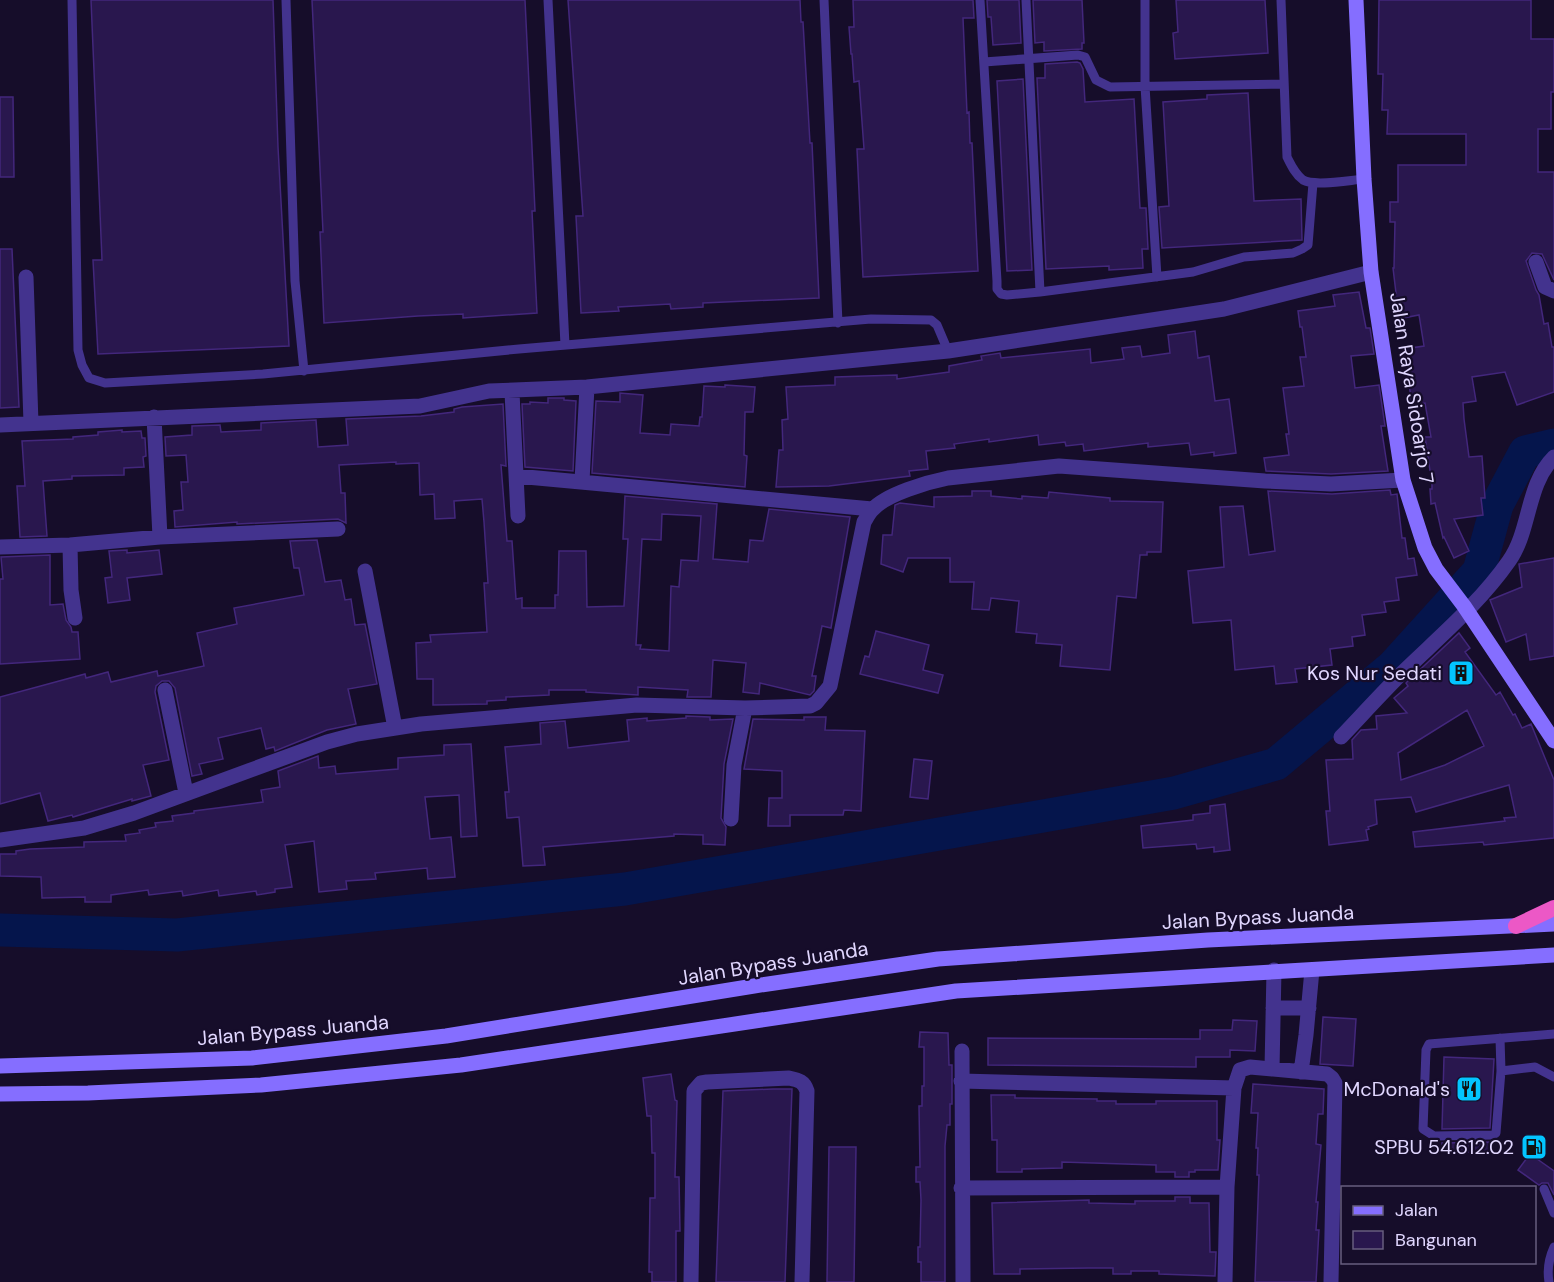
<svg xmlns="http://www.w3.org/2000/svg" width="1554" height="1282" viewBox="0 0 1554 1282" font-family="'DM Sans',sans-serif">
<rect width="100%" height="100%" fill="#160d2a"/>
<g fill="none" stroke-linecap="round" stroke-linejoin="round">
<path stroke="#05154c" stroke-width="33" d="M0,930L177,935L625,889L1174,793L1276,764L1392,667L1479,571L1497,505L1525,452L1554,445"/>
</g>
<path fill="#29174e" stroke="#43277c" stroke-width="1.5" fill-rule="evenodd" d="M91,0H273L278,147L289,346L98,354L93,260H102Z
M312,0H525L535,211H532L537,313L463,318V314L418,316L324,323L320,232H323Z
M568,0H800L801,22H803L810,143H812L819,298L703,303V307L671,309L670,304L618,307L619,311L581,313L576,216H583Z
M853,0H973L974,18H963L967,113L969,112L970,143H972L978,271L863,277L857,149H864L859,81L854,82L852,54H851L849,27H854Z
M987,0H1019L1021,43L993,45L991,17H988Z
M1033,0H1082L1084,43H1082V49L1044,51V42L1035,43Z
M1176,0H1265L1268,53L1175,59L1173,33L1178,32Z
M1379,0H1531V39H1554V92H1551V129H1538V172H1554V280L1542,254L1532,253L1526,261L1536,290L1539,295L1544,324L1548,323L1552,347H1554V392L1517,405L1505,372L1472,377L1476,401L1463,403L1464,419L1469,457L1482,456L1485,498H1481L1483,515L1454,519L1469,551L1454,558L1444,537L1443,538L1435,503L1431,504L1430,489H1432V484L1425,437H1431L1425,403L1412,405L1404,349L1424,346L1419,315L1398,319L1394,293H1396L1393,268H1394L1395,222H1390V202H1398V165H1466V134H1387L1388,110H1382L1383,74H1378Z
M1077,62L1080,63L1083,69L1085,102L1134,99L1140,208H1146L1148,249H1142L1143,268L1109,270V266L1046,269L1037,78H1045V64Z
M1023,79L1032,270L1007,271L997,81Z
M1248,93L1254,201L1301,199L1302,240L1162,248L1159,207L1169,206L1163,102L1207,99V95Z
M0,97H13L14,177H0Z
M0,249H12L19,407L0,408Z
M1359,292L1366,328H1370L1374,354L1351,356L1355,388L1379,385L1385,426H1381L1388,471L1331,474L1266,471L1264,458L1289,455L1286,434H1289L1283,388L1304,386L1300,357H1306L1302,327H1300L1298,311L1335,306L1333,295Z
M1195,331L1198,358L1209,356L1215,401L1229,399L1236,453L1214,456V452L1191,455L1189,443L1148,447V443L1084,451L1083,444L1066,446L1065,442L1039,445L1038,435L989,442V439L954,444L955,448L926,451L928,469L909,471L910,476L829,486L776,487L779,450H783L782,420L788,419L786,387L835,385V377L897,375V379L949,372V366L982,360L981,356L1000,353L1001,358L1090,349L1091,363L1124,359L1122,348L1140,346L1142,357L1170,353L1168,335Z
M725,385L755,387L753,412H745L744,455L747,456L745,487L592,473L596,401L620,402V393L643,395L640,433L670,435L671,424L699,426L700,417H702L704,386L725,387Z
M548,398H564V400L576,401L573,471L525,467L522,404H530V402L548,403Z
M503,404L506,466L501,465L507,541H512L516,599L522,598V608H555V595H558L559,551H586L587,607L624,606L628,539H623L625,496L717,504L713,559L748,562L750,540L763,541L769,509L850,517L831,628L822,626L812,676H816L814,691L810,695L760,683L759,694L743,692L746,663L713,660L711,697H687L688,690L638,687V695L586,692V690H549V695L506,697V700L487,701V704L433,705V679H417L416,643L431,642L430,635L487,632L484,583H488L484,522L482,499L454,501L455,518L435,519L434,494L420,495L419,463L396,464V462L339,465L341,493H345L346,523L338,519L237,524V522L175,527L174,511L183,510L181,482H188L186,455L166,456L165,437L192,435V426L220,425L221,432L261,430V423L316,420L318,447L348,445L346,419L421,416L454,412V409L462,407ZM662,514L701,516L698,561L681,560L679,587L671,586L669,651L640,649L641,645H636L642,539L661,540Z
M122,430V432L141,431L142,438H145L146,456L143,457L144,467L124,468V475L72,476V479L43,481L47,536L20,537L17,486H25L22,441L73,439V437L98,435V432Z
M1390,490L1391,495L1397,494L1402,538H1405L1408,559L1414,558L1417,575L1396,578L1399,600L1384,602L1386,612L1362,615L1365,635L1352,637L1353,646L1330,649L1332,665L1295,669L1297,682L1276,684L1274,666L1235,670L1231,620L1193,623L1188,571L1224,567L1220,507L1243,506L1249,555L1275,551L1268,491L1332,494Z
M972,491H991V496L1022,499V496L1048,498L1049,492L1110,498V501L1163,502L1161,552H1147V555H1140L1136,598L1117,596L1110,670L1060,666L1062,645L1036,643L1037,634L1016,632L1019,601L991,598L989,610L972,609L974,582H950V558H908L903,572L881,564L883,535H892L895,505L900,503L934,507V497L972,496Z
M317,540L325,582L341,580L345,600L351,599L355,625L365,624L377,684L348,689L356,724L327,730L275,751L274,747L266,749L261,728L218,738L223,759L199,764L202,774L192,776L175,688L169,681H162L156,686L155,692L169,760L143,765L151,796L132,801V799L73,817L72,815L48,821L40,793L0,804V697L85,674L86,678L108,672L111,682L157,671L158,676L204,666L197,633L237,624L234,608L304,595L299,568H294L290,541Z
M127,550V553L159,550L162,574L127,578L130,600L108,603L105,578L112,577L109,551Z
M50,555V605L63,604L66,620L71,627L72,632H78L80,659L0,664V579H3L1,557Z
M1554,558V656L1530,660L1526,634L1506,642L1490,600L1522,587L1519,564Z
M876,631L929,645L923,670L943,675L938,693L860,674L865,656L869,657Z
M1459,633L1470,648L1465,652L1496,695L1500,692L1513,715L1515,714L1522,728L1531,724L1554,780V838L1484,845L1483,842L1415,847L1413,832L1505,821L1504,818L1516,817L1509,785L1416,812L1411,797L1375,800L1377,824L1368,827L1369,829L1366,830L1368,840L1329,845L1326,811H1330L1326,760L1353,759L1352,740L1361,730L1377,729L1376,716L1407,713L1394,698L1408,686L1406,683L1408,681ZM1467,710L1484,746L1445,765L1401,780L1398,753Z
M686,716L710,717V720L733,719L724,764L721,818L726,827L725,845L703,844V835L674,834V836L543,847L545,865L523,866L519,817L507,818L505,792H509L505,747L541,744L540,723L565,721L568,748L629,741L627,720L647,718V721L686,718Z
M804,717H826L825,730L865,731L861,811L844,810L843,815H790V826H768L769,798H782V771L744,769L753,719L804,720Z
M471,744L477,836L461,837L459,795L425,797L430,839L451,837L455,877L428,879L427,868L375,873L376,879L346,881L347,889L319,892L314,841L285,845L292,887L275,889V892L257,895L256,891L219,896L218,890L183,896L182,891L149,895L148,890L111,895V902H85V897L42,898L41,877L0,876V854H16V851L30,849L84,847V842L126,841L125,835L140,833L139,830L156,827L155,823L173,821L172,816L194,813V811L263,802L261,790L280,787L278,771L318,756L319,768L335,766L336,774L398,769V758L444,755V745Z
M914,759L932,761L928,799L910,797Z
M1225,804L1230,850L1214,852V847L1197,849L1196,844L1143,848L1141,826L1193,820V815L1210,813V806Z
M1323,1017L1356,1019L1353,1066L1320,1064Z
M1233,1020L1257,1021L1255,1051L1230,1050V1057H1196V1067L988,1065V1038L1200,1039V1030H1232Z
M920,1032L948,1033L949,1065H952V1104H950V1125H947L945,1146V1282H921V1262H918V1247H920L921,1200L920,1182H916V1167H920L919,1106H922V1086H924V1047H919Z
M1444,1057L1494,1059L1490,1128L1442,1129Z
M671,1074L675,1100L677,1101L675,1177H679L680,1231H676V1282H652V1272H649L650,1198H655V1153H652L651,1116H647L643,1078Z
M1253,1084L1324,1089L1323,1114H1318L1316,1144L1321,1145L1316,1202H1318L1316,1230H1319L1316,1282H1255L1259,1175H1257L1258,1148H1256L1258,1113H1251Z
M773,1089H792L785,1282H716L723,1091Z
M991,1095H1015V1098L1097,1099V1101H1116V1104H1156V1101H1217V1140H1220L1218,1170H1195V1172H1189V1177H1175V1172H1156V1165L1062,1162V1168L1022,1169V1172H997V1140H992Z
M1493,1142V1153L1442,1151V1143Z
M829,1147H856L854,1282H827Z
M1530,1154L1554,1171V1195L1548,1183H1542L1539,1185L1518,1170Z
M1175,1197H1190V1203H1209L1210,1252H1216L1215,1276L1159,1274V1271H1131V1274H1113V1268H1089L1020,1269V1274H994L992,1203L1089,1200V1203L1135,1204V1201H1175Z"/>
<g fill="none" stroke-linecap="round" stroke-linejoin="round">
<path stroke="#43338e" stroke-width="9" d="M72,0L78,350L82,365L89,378L105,383L263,374L519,349L871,319L931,320L937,325L948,351
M286,0L295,281L304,371
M548,0L565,345
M824,0L838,323
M980,0L997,281V289L1001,294L1007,295L1040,292L1193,272L1244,257L1293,253L1302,249L1308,245L1313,183
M1026,0L1040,292
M1145,0V86L1157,277
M1281,0L1287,157C1291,165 1295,174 1303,180C1315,187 1350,180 1364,179
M984,62L1078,55L1085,57L1096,80L1110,87L1284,84
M1554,1034L1429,1044L1426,1050L1423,1129L1434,1136L1493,1135L1496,1133L1501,1071L1535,1067L1554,1077
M1500,1038L1501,1071
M1544,1189L1554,1213
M1549,1282C1547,1270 1549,1258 1554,1247"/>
<path stroke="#43338e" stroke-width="15" d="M1536,262L1545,287L1554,291
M26,277L31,423
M512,392L518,516
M154,417L160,537
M0,425L420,406L489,391L587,387L948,351L1224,309L1371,272
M516,476L872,509
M582,481L587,387
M70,545L71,590L75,618
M0,547L70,545L160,537L338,529
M365,571L395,728
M165,690L186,793
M1341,737C1361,716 1381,694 1401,674C1438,638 1479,604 1509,561C1531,530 1526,485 1554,457
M731,819L734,765L745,708
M0,840L84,828L134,813L327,742L357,734L421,724L637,705L745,708L810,706L816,703L830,686L864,522C866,519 869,513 872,510C886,494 928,482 948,478L1059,466L1265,481L1331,484L1403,480
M1273,1008H1309
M962,1051L963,1282
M1272,1069L1274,970
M1301,1072L1306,1035L1312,970
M961,1081L1234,1088
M961,1188L1227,1187
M691,1282L694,1091L701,1083L707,1082L789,1078C798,1080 804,1081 807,1091L802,1282
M1225,1282L1227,1187L1234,1088L1240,1070L1250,1067L1327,1074L1332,1078L1335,1083L1331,1282"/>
<path stroke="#856eff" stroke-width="15" d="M1356,0L1364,179L1371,272L1403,480L1425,548L1436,569L1464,606L1554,741
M0,1066L252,1058L446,1036L754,986L938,959L1208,940L1554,924
M0,1094L88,1093L261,1085L461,1065L956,991L1554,955"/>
<path stroke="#ec58c6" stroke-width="16" d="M1516,926L1554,908"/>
</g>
<defs>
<g id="building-square" transform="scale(1.35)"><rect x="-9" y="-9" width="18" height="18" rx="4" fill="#03c5ff" stroke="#160d2a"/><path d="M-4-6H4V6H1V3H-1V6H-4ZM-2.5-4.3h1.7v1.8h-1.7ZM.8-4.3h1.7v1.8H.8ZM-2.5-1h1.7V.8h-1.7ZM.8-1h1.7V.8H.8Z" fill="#111"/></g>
<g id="restaurant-square" transform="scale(1.35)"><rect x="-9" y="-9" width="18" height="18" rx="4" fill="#03c5ff" stroke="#160d2a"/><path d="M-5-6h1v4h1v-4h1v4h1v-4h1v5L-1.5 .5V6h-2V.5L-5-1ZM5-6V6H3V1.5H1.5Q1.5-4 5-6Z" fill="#111"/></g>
<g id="fuel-square" transform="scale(1.35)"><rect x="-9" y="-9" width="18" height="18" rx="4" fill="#03c5ff" stroke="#160d2a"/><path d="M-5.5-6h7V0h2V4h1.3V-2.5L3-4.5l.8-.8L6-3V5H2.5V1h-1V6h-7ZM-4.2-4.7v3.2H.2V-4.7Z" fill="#111"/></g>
</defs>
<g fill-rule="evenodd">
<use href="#building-square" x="1461" y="673"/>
<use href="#restaurant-square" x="1469" y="1089"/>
<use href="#fuel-square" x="1534" y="1147"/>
</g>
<g text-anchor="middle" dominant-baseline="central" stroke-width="4.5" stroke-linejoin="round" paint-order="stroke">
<g font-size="20" fill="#e1d7ff" stroke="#160d2a">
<text transform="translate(1412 388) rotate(81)">Jalan Raya Sidoarjo 7</text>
<text transform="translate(1258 917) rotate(-3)">Jalan Bypass Juanda</text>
<text transform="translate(773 963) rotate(-9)">Jalan Bypass Juanda</text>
<text transform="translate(293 1030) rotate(-5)">Jalan Bypass Juanda</text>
</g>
<g font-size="20" fill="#e1d7ff" stroke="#160d2a" text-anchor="end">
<text x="1442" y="673">Kos Nur Sedati</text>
<text x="1450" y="1089">McDonald's</text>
<text x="1514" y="1147">SPBU 54.612.02</text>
</g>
</g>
<rect x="1341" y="1186" width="195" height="78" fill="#160d2a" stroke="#675e7f" stroke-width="1.5"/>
<rect x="1353" y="1206" width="30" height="9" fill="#856eff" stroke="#675e7f" stroke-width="1.5"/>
<text x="1395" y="1216" font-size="18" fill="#e1d7ff">Jalan</text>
<rect x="1353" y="1231" width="30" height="18" fill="#29174e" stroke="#675e7f" stroke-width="1.5"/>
<text x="1395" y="1246" font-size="18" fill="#e1d7ff">Bangunan</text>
</svg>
